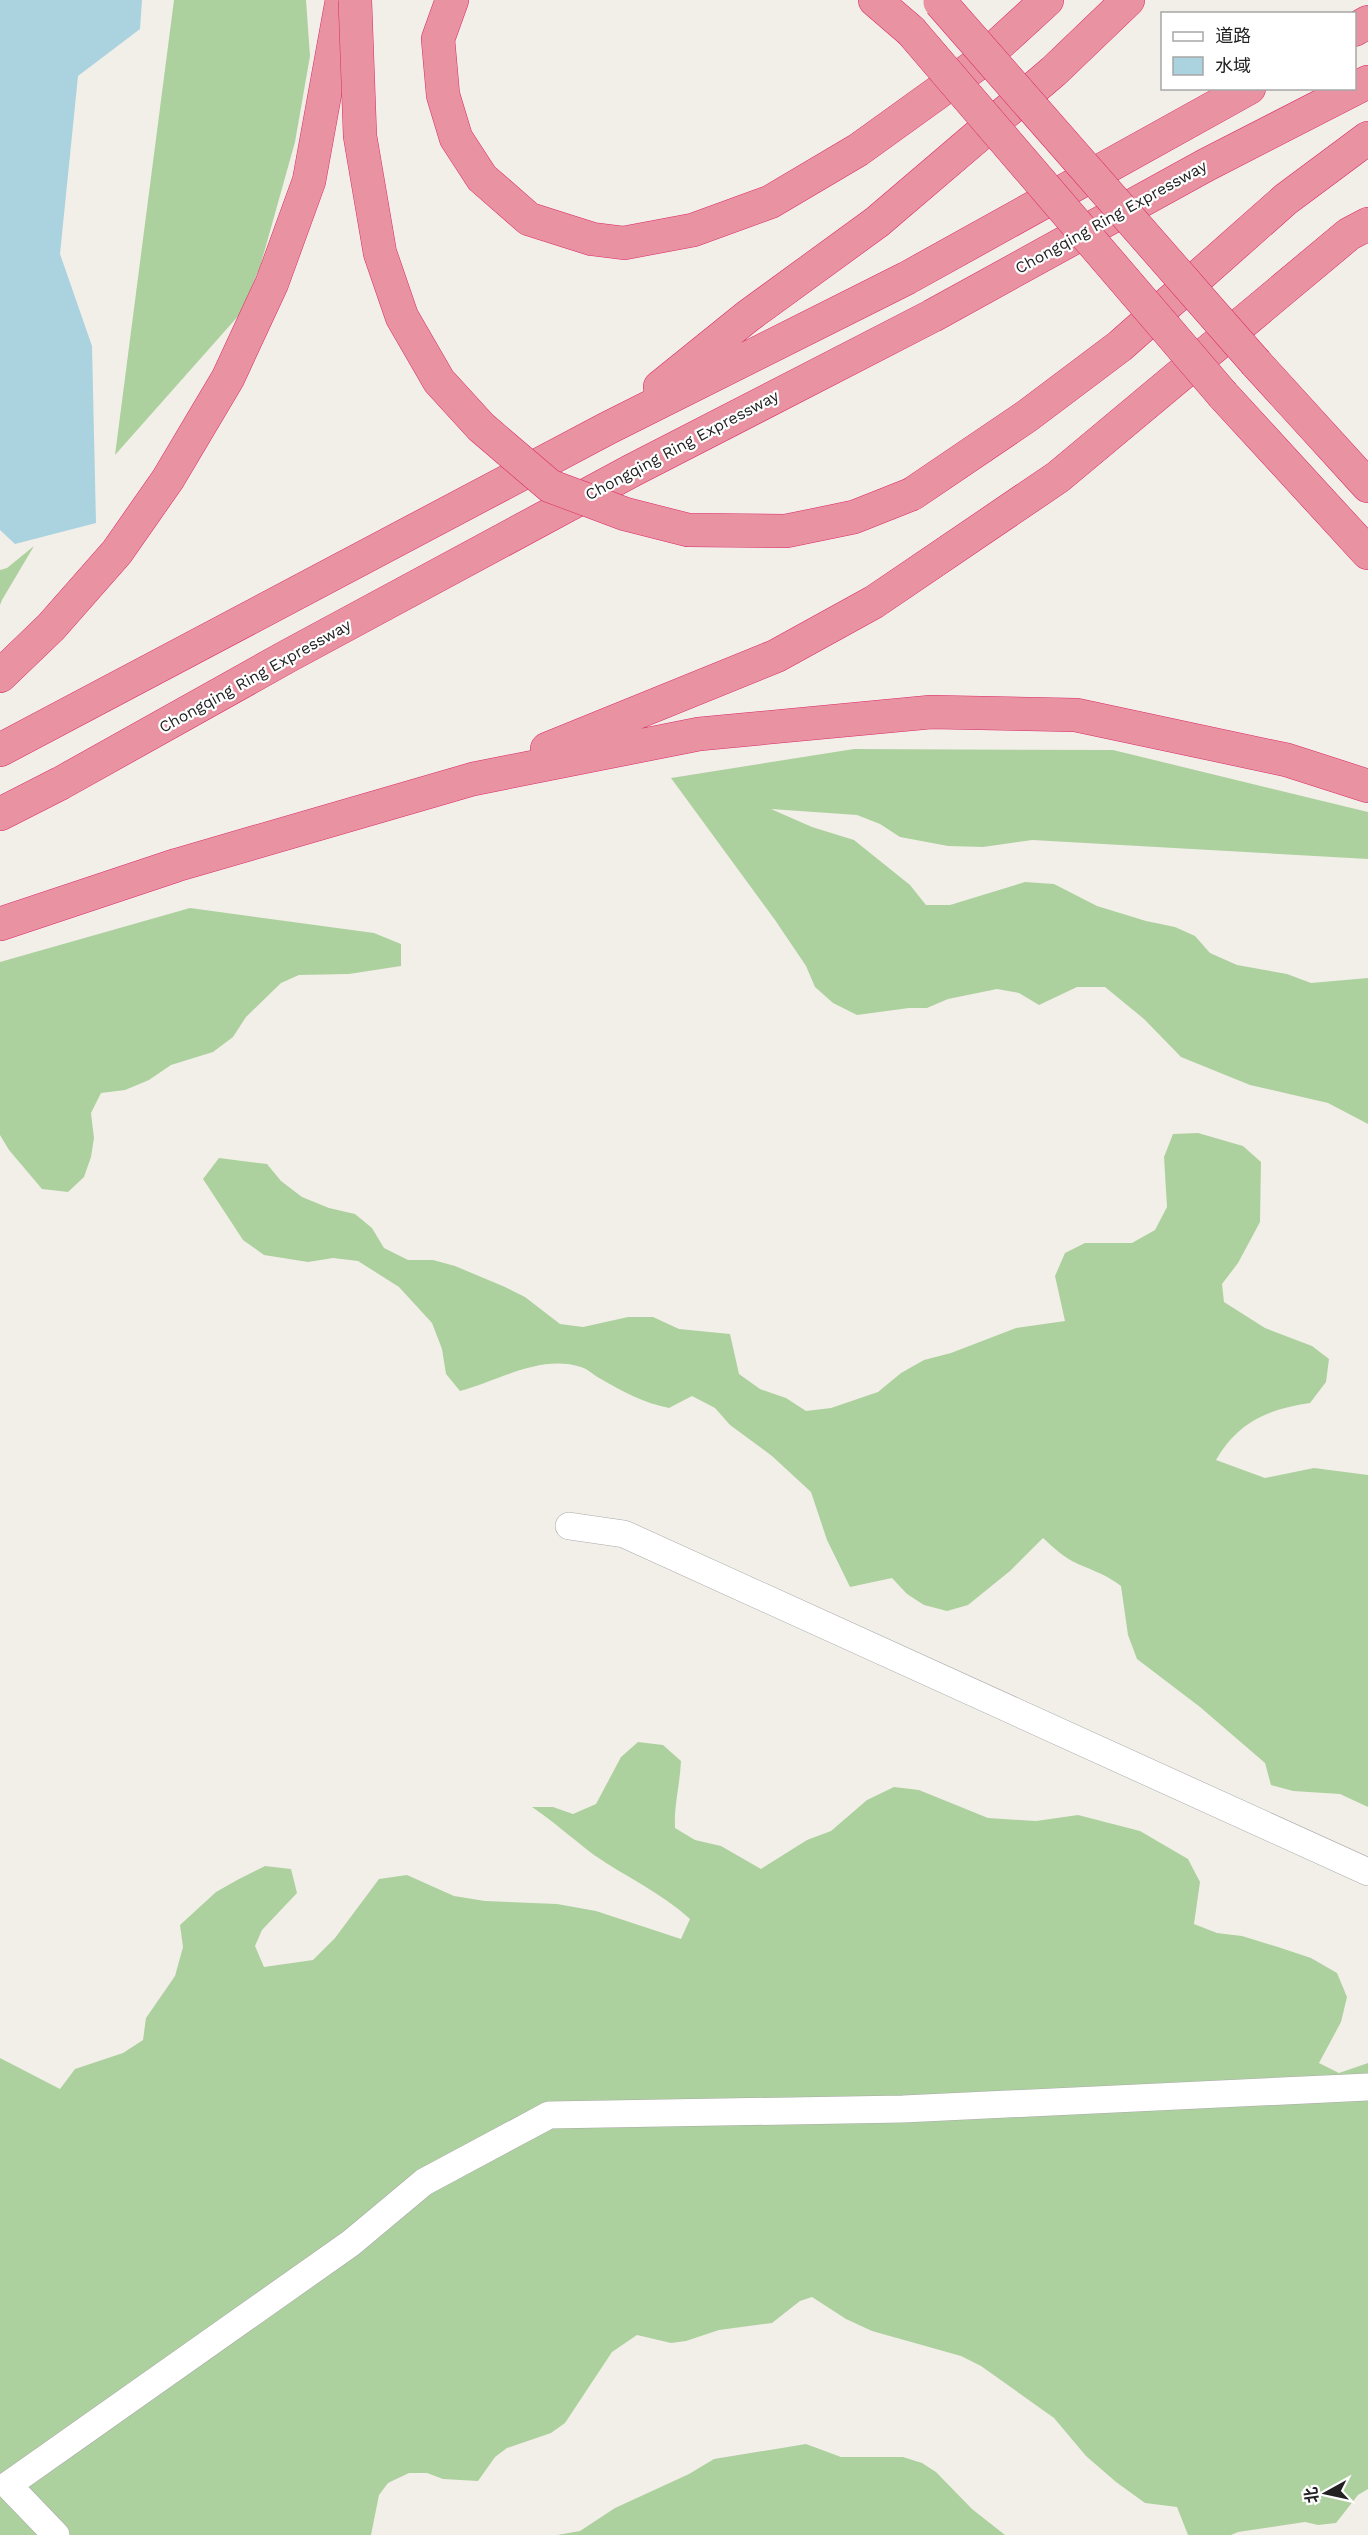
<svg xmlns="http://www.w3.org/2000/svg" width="1368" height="2535" viewBox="0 0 1368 2535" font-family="'Work Sans','Noto Sans SC',sans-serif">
<rect width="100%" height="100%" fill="#f2efe9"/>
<path fill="#add19e" d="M174,0H306L310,56L295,142L260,267L240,314L115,455Z
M34,546L2,600L0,605V570L7,568Z
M854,749L1113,750L1368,812V859L1032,840L983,847L948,846L900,837L880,824L857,815L771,809L812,827L854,840L910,885L926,905H950L1025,882L1054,884L1097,906L1146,921L1175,927L1195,936L1210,953L1237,965L1287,974L1311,983L1368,978V1124L1328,1103L1250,1085L1181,1057L1144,1019L1105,987H1077L1039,1005L1019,993L997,989L948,999L927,1008H909L857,1015L833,1003L815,987L806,966L775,920L671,778Z
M190,908L374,933L401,944V966L349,974L299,975L281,983L246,1017L233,1037L213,1052L171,1065L149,1080L125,1090L101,1093L91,1113L94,1138L91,1157L84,1177L68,1192L42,1189L9,1150L0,1135V962Z
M1198,1133L1243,1146L1261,1162L1260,1222L1238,1263L1222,1284L1224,1302L1265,1328L1312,1346L1329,1359L1326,1382L1310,1403C1268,1409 1238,1422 1216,1460L1265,1478L1314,1468L1368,1475V1807L1340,1794L1293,1791L1271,1785L1265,1763L1200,1707L1137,1659L1128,1635L1121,1586C1107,1575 1094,1571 1078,1564C1064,1558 1054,1548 1043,1538L1010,1571L968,1605L947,1611L924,1605L907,1594L892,1578L850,1587L827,1540L811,1492L772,1456L730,1425L715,1408L692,1396L669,1408C644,1403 623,1392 601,1379C595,1376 588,1369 581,1367C540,1354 498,1381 460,1391L446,1374L442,1349L432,1323L399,1287L358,1261L333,1258L308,1262L264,1255L243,1240L203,1179L219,1158L267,1164L281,1181L302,1197L329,1208L355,1214L372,1228L384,1248L408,1260H433L455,1266L505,1287L525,1297L560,1324L583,1327L628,1317H653L679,1329L730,1334L739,1374L760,1389L786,1398L806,1411L831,1408L878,1392L901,1373L924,1360L951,1353L1016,1328L1065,1321L1055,1276L1065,1253L1085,1243H1132L1155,1230L1167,1207L1164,1157L1173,1134Z
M638,1742L663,1745L681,1761C680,1784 674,1804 675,1828L695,1840L721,1846L761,1869L807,1840L831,1831L867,1800L894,1787L919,1790L988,1818L1036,1821L1078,1815L1140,1831L1188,1859L1200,1882L1194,1924L1217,1933L1242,1936L1278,1947L1311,1958L1337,1973L1347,1997L1341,2022L1319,2063L1339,2073L1368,2063V2489L1358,2495L1336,2523L1318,2525L1305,2522L1238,2532L1231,2535H1188L1177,2507L1145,2503L1116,2482L1086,2456L1054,2418L981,2366L961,2356L872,2331L846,2319L812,2297L800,2301L772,2323L719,2330L686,2341L671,2343L637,2335L612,2352L565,2423L551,2433L507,2448L495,2457L478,2481L443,2479L427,2473H409L388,2483L379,2495L371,2535H0V2058L60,2089L75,2069L123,2053L143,2040L146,2018L175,1976L183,1947L180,1925L216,1892L239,1879L265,1866L291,1869L297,1893L262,1930L255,1946L264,1967L313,1960L335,1938L379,1879L407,1875L454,1896L485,1901L557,1904L596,1911L681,1939L690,1919C662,1893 626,1877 594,1855C573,1839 554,1822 532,1807H553L573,1814L596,1804L621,1757Z
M806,2444L841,2457H903L922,2463L936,2472L972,2509L1005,2535H557L580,2531L615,2508L689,2474L714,2459Z"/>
<path fill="#aad3df" d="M0,0H142L140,29L78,76L60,254L92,346L96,523L15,544L0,530Z"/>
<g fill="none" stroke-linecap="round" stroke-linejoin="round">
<g stroke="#a9a9a9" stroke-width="28">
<path id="minor" d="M569,1526L624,1534L1368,1872
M56,2535L8,2485L351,2243L424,2182L549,2115L903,2109L1368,2087"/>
</g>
<g stroke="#dc2a67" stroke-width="34">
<path id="highway" d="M452,0L438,39L443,95L456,138L482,178L529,219L592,239L624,243L693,230L770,202L858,150L976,65L1047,0
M875,0L911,31
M1354,30L1368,22
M1256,363L1368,486
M660,387L748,316L877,222L1054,71L1128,0
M1223,395L1368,553
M912,494L1027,416L1120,346L1286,199L1368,138
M0,676L51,627L117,552L168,479L228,378L272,283L309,181L342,0
M547,749L776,656L874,602L1058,477L1349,234L1368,224
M0,750L608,428L907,278L1249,88
M0,814L61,783L288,656L631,471L932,316L1206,165L1368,82
M0,924L177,865L473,779L699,734L931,712L1076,715L1287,760L1368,786"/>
</g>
<use href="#minor" stroke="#fff" stroke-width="27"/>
<use href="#highway" stroke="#e892a2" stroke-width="33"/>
<g stroke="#dc2a67" stroke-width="34" stroke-linecap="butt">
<path id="highway-bridge" d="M355,0L360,136L380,253L402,317L439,381L481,427L550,486L625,514L688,530L786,531L854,517L912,494
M940,2L1256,363
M911,31L1223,395"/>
</g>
<use href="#highway-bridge" stroke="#e892a2" stroke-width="33"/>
</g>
<g text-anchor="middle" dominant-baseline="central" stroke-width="4.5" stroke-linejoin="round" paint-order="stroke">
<g font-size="16" fill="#222" stroke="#fff">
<text transform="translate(1111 217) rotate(-29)">Chongqing Ring Expressway</text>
<text transform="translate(682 445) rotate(-28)">Chongqing Ring Expressway</text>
<text transform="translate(255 676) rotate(-29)">Chongqing Ring Expressway</text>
</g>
</g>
<rect x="1161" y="12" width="195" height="78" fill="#ffffff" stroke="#a7a7a7" stroke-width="1.5"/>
<rect x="1173" y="32" width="30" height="9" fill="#ffffff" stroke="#a7a7a7" stroke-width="1.5"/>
<text x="1215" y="42" font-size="18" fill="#222222">道路</text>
<rect x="1173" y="57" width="30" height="18" fill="#aad3df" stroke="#a7a7a7" stroke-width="1.5"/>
<text x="1215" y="72" font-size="18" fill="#222222">水域</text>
<g transform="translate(1326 2493) rotate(262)" stroke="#ffffff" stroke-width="4.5" paint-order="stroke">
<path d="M0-4.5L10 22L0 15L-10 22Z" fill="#222222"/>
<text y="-9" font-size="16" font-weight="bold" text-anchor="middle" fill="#222222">北</text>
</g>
</svg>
